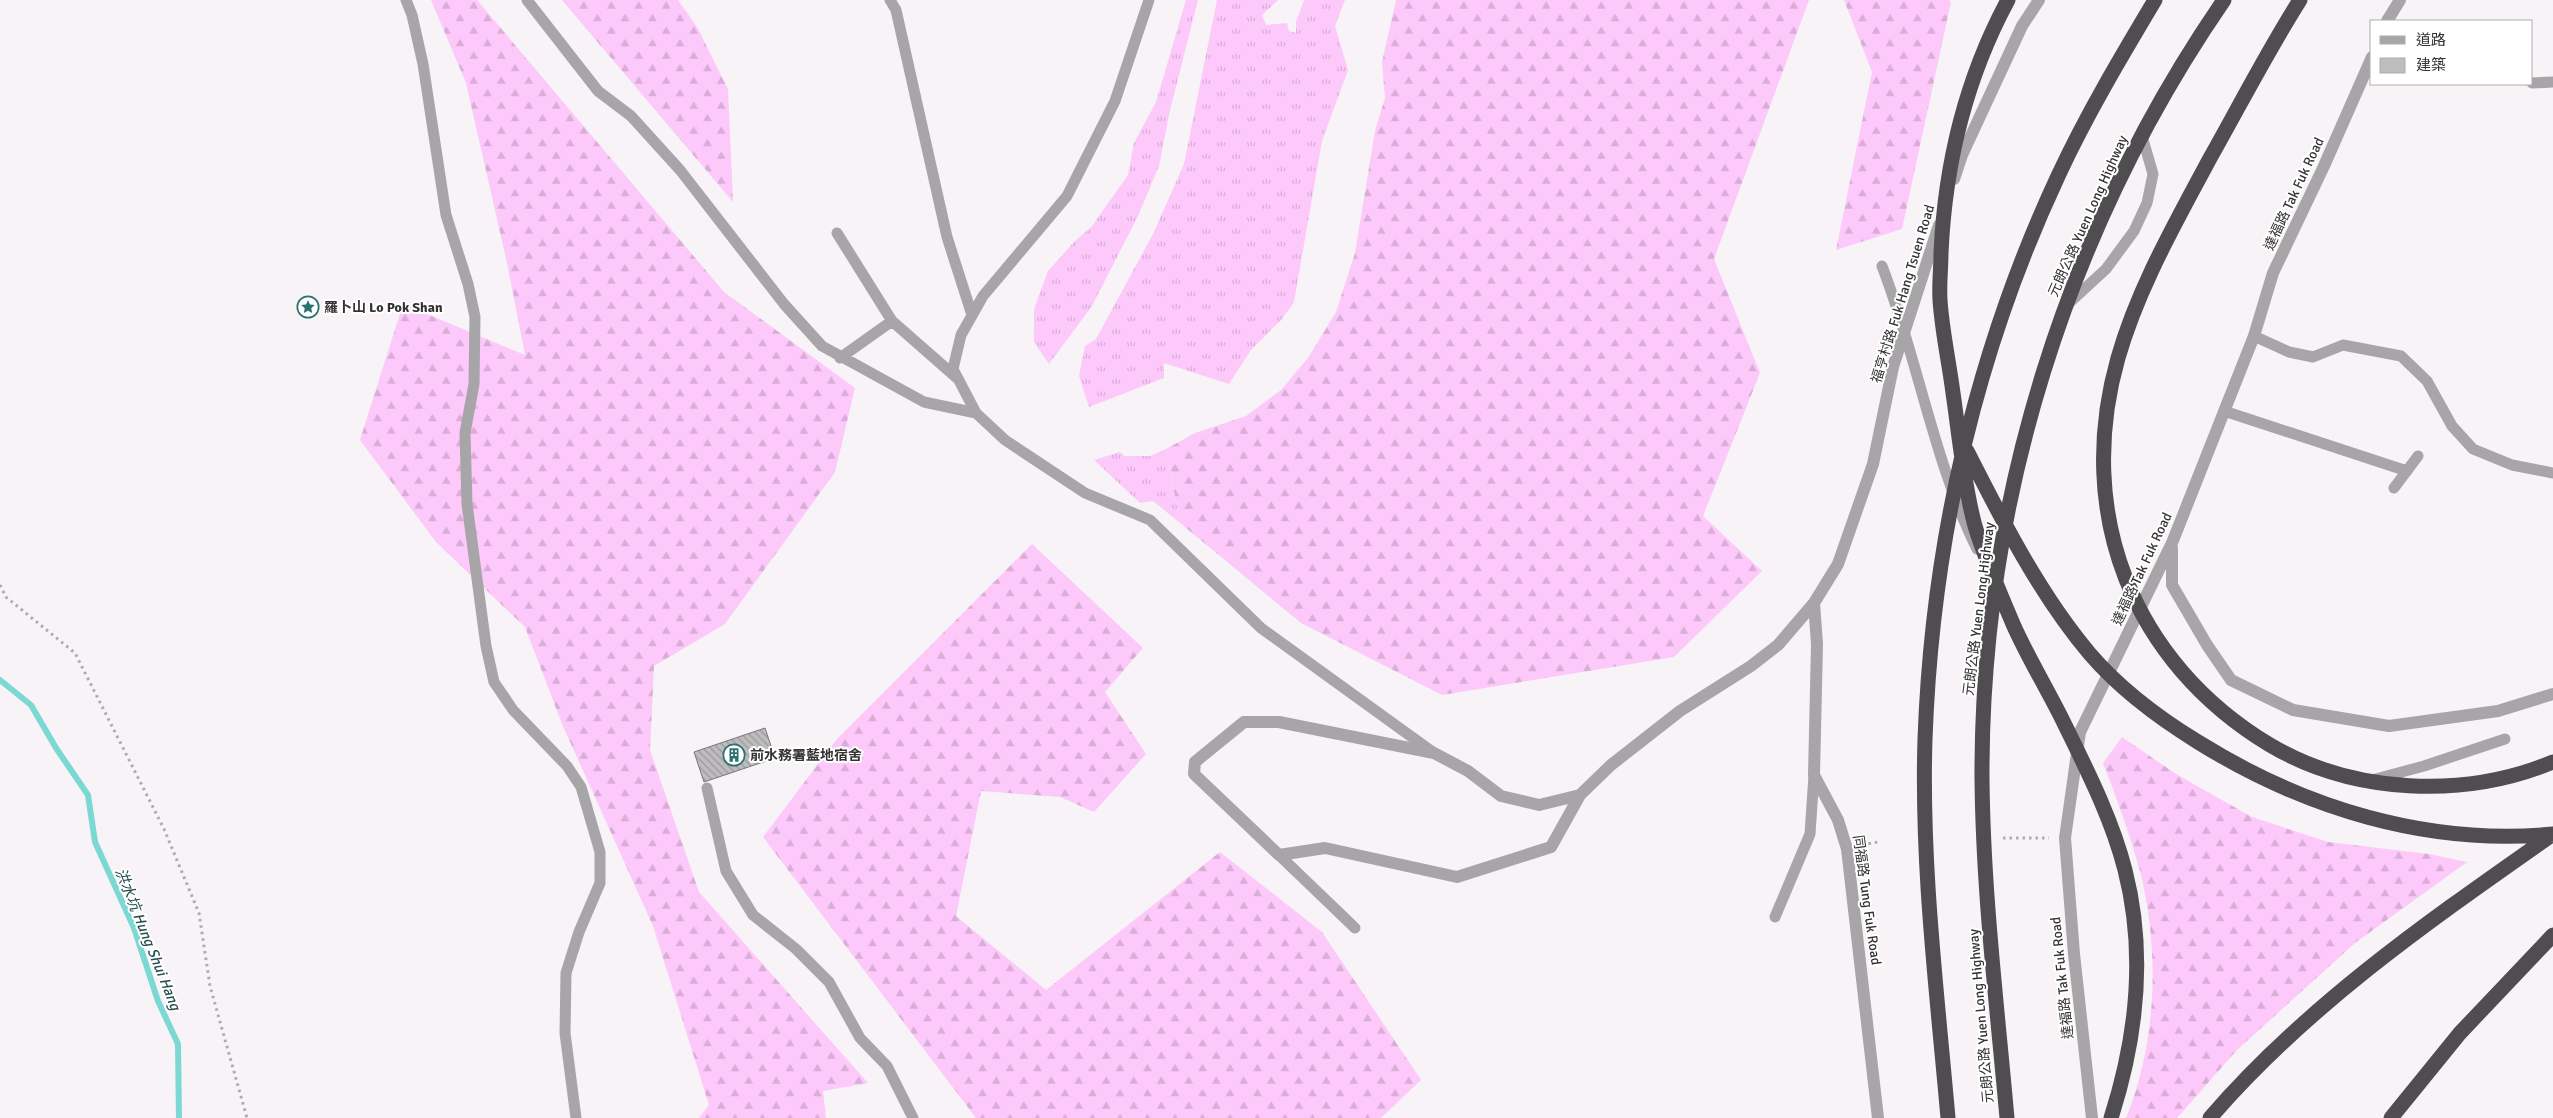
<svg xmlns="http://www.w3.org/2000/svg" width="2553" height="1118" viewBox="0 0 2553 1118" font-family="Signika,'Noto Sans TC',sans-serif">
<defs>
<pattern id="grass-tufts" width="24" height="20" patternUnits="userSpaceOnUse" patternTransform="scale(1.25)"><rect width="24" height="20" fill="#fdc9fb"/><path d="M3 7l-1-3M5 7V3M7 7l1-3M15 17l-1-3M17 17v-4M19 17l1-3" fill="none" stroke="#d9add8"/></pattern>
<pattern id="forest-firs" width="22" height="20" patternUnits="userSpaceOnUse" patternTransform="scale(1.25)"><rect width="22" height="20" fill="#fdc9fb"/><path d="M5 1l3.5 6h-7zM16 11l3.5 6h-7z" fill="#d9add8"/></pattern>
<pattern id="building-back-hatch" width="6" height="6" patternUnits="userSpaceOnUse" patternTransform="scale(1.25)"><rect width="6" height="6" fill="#bfbcbf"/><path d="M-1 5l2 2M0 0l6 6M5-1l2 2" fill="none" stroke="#9c999c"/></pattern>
</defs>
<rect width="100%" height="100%" fill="#f7f3f7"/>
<path fill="url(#grass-tufts)" d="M1186,0H1198L1170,110L1159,166L1138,216L1092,306L1049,364L1034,342V309L1048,271L1074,242L1092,226L1128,175L1134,143L1156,102Z
M1217,0H1278L1262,15L1266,25L1287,23L1289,31L1296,33V22L1304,0H1345L1335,26L1348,70L1322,141L1294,302L1282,319L1251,350L1229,384L1164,363V378L1089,407L1079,376L1085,346L1096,339L1153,234L1184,164Z
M1166,449L1180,523L1153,501L1140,503L1094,460L1120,452L1124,456H1150Z"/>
<path fill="url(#forest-firs)" d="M431,0H477L724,292L855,388L835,472L725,624L654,666L650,750L699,892L868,1083L823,1091L826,1118H699L709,1105L653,926L562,724L525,627L436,542L360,440L403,304L525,355L507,263L466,83Z
M562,0H678L697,27L728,89L733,202Z
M1396,0H1809L1714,259L1760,373L1703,516L1762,571L1674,657L1442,695L1301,623L1180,523L1166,449L1195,433L1246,416L1281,390L1308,358L1336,312L1355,253L1375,131L1385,98L1382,62Z
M1844,0H1949L1951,2L1902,229L1836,250L1872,72Z
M1032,544L1143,648L1105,692L1146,754L1094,812L1060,797L981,791L956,916L1046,990L1220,852L1322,932L1421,1080L1381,1118H976L763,837L837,739Z
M2122,737L2176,774L2252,817L2328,842L2429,854L2467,862L2355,943L2237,1050L2177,1118H2126C2157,1042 2160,951 2140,871C2130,835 2117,799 2103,763Z"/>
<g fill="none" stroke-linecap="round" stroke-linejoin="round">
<path stroke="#7cd8d3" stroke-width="6" d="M0,680L31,705L56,748L88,795L95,842L134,928L158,1001L178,1044L179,1118"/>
</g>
<path fill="url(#building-back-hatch)" stroke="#797679" d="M765,728L775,758L704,782L694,752Z"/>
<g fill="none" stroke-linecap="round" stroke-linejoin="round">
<path stroke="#aeabae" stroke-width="3" stroke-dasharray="2.5 4" stroke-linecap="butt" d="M0,585L6,597L75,653L164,829L199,913L210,986L247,1118
M2003,838H2049
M1862,845L1878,842"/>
<path stroke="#a7a5a7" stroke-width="11" d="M406,0L412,15L423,64L446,215L468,284L475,317L474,384L465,433L467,504L486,646L494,682L513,710L567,766L581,787L600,852V883L579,932L566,973L565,1033L576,1118
M527,0L598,91L631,116L680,170L784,304L822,346L924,402L976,413L1005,440L1085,493L1150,520L1261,628L1434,753
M890,0L896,10L947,237L972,315
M2532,83L2553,82
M837,233L892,321L957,378
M1882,266C1918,359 1933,460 1977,549
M2068,304L2106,269L2134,231L2147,203L2153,174L2142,136
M2254,336L2289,352L2313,357L2343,345L2401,356L2427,381L2452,426L2473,449L2512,465L2553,473
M840,358L892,321
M2224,411L2407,471
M976,413L953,369L961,335L983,296L1067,196L1115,101L1149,0
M2394,488L2418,456
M2372,780L2424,766L2505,739
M707,788L726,871L753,915L796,949L829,982L860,1038L887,1066L913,1118
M1279,855L1355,928
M1775,917L1810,834L1814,775"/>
<path stroke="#a7a5a7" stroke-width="12" d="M2387,21L2400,0
M1954,179L1962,155L2022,26L2039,0
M2172,548V585L2207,645L2231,680L2293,710L2389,726L2498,711L2553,694
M1814,603L1817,644L1814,775L1838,820L1847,849L1878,1118
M1580,795L1551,847L1457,877L1325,848L1279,855L1194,774L1195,762L1244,722H1279L1434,753L1468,771L1501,796L1539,805L1580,795L1611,765L1680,711L1751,666L1778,645L1814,603L1838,564L1873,464L1893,367L1939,225
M2092,1118L2074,954L2065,838L2080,732L2172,543L2254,336L2273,273L2324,166L2372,57"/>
<path stroke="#504d50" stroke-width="15" d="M2008,0C1966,78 1945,164 1941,253C1941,268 1939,284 1940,300C1942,331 1949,362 1953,393C1959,434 1964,486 1975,526C1985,559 2000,593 2013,624C2028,658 2048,690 2064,723C2087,770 2112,819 2125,870C2146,952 2137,1037 2111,1118
M2300,0C2267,52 2239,107 2209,160C2175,224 2138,288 2118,358C2074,513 2132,662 2270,745C2353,794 2464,799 2553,762
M1967,451C2002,520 2040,595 2090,654C2120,689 2159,718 2198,742C2304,808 2427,846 2553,834
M1948,1118C1937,992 1921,865 1925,739C1932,543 1976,351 2059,174C2087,114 2121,57 2155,0
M2007,1118C1997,1005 1983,892 1982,778C1981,502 2067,228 2224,0
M2210,1118C2307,1005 2432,919 2553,834
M2391,1118L2460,1033L2553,935"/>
</g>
<defs>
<g id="sight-ring" transform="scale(1.125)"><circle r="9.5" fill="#fff" stroke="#297370" stroke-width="1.5"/><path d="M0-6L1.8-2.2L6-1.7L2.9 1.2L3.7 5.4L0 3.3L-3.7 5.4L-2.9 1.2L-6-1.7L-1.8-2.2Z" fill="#297370"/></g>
<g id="building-ring" transform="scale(1.125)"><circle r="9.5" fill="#fff" stroke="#297370" stroke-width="1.5"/><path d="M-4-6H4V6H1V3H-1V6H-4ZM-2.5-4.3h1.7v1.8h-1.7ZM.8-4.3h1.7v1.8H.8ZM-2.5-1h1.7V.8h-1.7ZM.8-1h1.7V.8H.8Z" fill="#297370"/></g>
</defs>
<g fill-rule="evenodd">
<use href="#sight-ring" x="308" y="307"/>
<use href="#building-ring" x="734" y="755"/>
</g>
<g text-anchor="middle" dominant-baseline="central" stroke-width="4" stroke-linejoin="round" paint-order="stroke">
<g font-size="14" fill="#343334" stroke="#fff">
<text transform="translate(2294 194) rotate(-65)">達福路 Tak Fuk Road</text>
<text transform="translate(2088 216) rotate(-66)">元朗公路 Yuen Long Highway</text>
<text transform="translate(1903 294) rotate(-73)">福亨村路 Fuk Hang Tsuen Road</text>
<text transform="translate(2142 569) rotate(-65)">達福路 Tak Fuk Road</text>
<text transform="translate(1979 609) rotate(-83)">元朗公路 Yuen Long Highway</text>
<text transform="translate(1867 900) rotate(82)">同福路 Tung Fuk Road</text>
<text transform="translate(2062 978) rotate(-96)">達福路 Tak Fuk Road</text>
<text transform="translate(1981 1016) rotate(-95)">元朗公路 Yuen Long Highway</text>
</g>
<g font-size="14" font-weight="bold" fill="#343334" stroke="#fff" text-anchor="start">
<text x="324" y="307">羅卜山 Lo Pok Shan</text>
<text x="750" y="755">前水務署藍地宿舍</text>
</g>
<g font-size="15" font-style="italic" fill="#26514f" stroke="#fff">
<text transform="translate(148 939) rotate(68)">洪水坑 Hung Shui Hang</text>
</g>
</g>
<rect x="2370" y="20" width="162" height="65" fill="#ffffff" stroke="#aeadae"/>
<rect x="2380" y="36" width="25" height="8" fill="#a7a5a7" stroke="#aeadae"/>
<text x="2416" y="45" font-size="15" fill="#343334">道路</text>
<rect x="2380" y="58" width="25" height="15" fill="#bfbcbf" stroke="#aeadae"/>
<text x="2416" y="70" font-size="15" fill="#343334">建築</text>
</svg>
